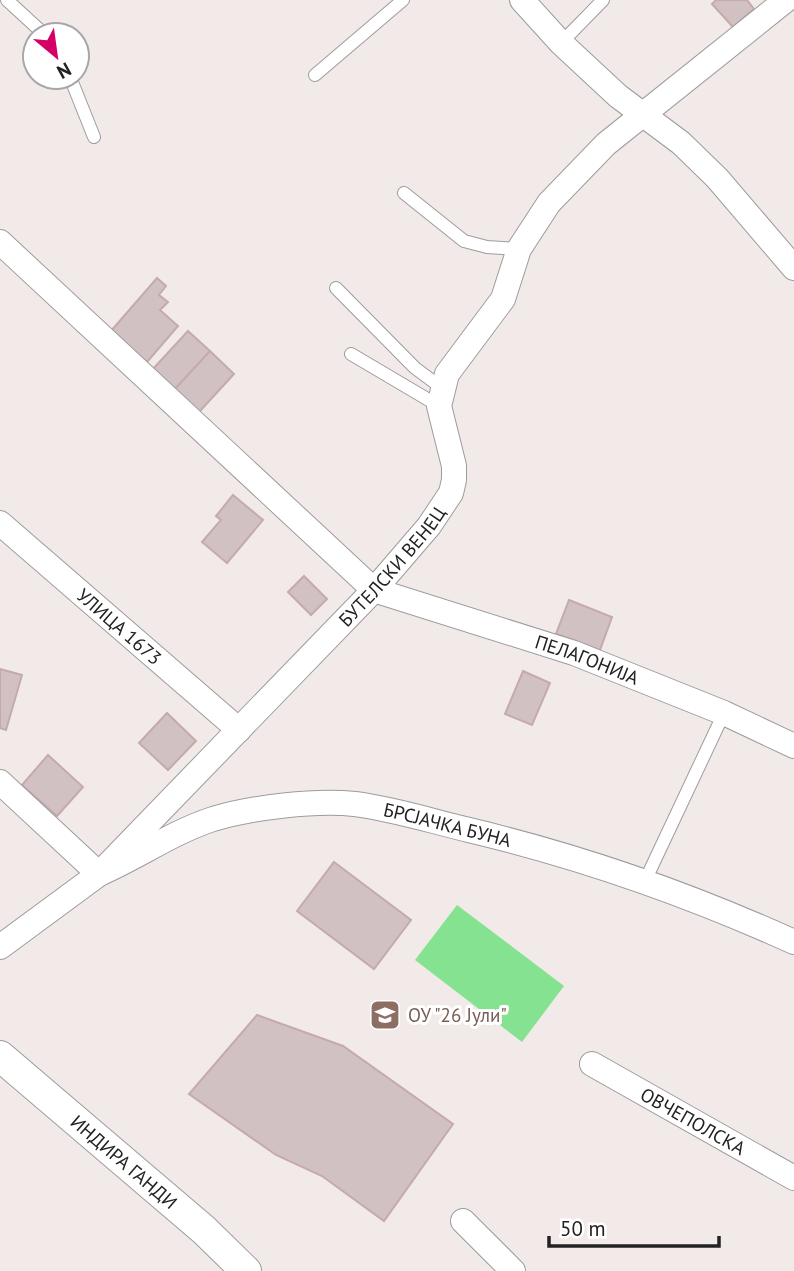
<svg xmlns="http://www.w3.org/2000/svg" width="794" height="1271" viewBox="0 0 794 1271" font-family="'PT Sans',sans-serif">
<rect width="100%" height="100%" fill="#f2eae8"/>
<path fill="#85e291" d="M457,905L564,986L522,1042L415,960Z"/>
<path fill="#d2c1c2" stroke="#c5aaab" stroke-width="2" d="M716,0H747L754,9L733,27L712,4Z
M157,278L166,286L159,295L168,302L160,310L178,326L147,362L111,331Z
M188,331L210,351L174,390L152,370Z
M210,351L234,374L199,412L174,390Z
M233,495L263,520L227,563L202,542L221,520L216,516Z
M304,576L327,599L311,615L288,592Z
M569,600L612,617L600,650L556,634Z
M0,669L22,675L6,730L0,728Z
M523,671L550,683L532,725L505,714Z
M167,713L196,741L168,770L139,743Z
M48,755L83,787L57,816L22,785Z
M334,862L411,920L374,969L297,911Z
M257,1015L343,1046L453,1124L384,1221L322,1176L276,1155L189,1094Z"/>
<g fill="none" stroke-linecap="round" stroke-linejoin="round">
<g stroke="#9c9c9c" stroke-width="14">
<path id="service" d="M7,0L45,35
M561,43L603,0
M315,75L403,0
M70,77L94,137
M404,193L464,241L487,247L519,249
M336,288L415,368L442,388
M351,354L439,406
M645,881L724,713"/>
</g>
<g stroke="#9c9c9c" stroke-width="26">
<g id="minor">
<path d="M522,0L561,43L618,96L681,143L717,178L794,268"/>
<path id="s1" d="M0,242L374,590L574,653L724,713L794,746"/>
<path id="s2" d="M0,523L239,730"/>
<path id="s3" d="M0,782L99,874C138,857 173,832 213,819C253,807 315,800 355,804C394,809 431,821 469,830C582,857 688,894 794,942"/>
<path id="s4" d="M0,947L99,874L374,590L429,526L451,493L454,480V466L439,406L447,374L503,299L519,249L549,203L606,144L786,0"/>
<path id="s5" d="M592,1064L794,1178"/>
<path d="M463,1221L513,1271"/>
</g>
</g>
<g stroke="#9c9c9c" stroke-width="32">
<g id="tertiary">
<path id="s6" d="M0,1056L204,1230L246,1271"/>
</g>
</g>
<use href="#service" stroke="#fff" stroke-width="12"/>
<use href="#minor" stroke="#fff" stroke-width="24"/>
<use href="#tertiary" stroke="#fff" stroke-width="30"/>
</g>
<defs>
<g id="school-square" transform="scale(1.575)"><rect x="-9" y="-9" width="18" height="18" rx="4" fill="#8d6e63" stroke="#fff"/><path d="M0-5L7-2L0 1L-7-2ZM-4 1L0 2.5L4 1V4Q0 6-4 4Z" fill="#fff"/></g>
</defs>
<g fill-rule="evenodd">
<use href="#school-square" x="385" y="1015"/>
</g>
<g text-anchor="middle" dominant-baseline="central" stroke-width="6" stroke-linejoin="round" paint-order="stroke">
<g font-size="19" fill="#222" stroke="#fff">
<text stroke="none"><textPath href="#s4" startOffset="548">БУТЕЛСКИ ВЕНЕЦ</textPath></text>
<text stroke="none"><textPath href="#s2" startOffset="158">УЛИЦА 1673</textPath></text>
<text stroke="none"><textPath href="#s1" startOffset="735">ПЕЛАГОНИЈА</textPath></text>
<text stroke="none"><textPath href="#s3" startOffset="500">БРСЈАЧКА БУНА</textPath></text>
<text stroke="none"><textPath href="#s5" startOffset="116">ОВЧЕПОЛСКА</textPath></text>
<text stroke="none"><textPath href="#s6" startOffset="163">ИНДИРА ГАНДИ</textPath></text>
</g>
<g font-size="19" fill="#785e54" stroke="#fff" text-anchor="start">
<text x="408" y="1015">ОУ "26 Јули"</text>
</g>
</g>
<g transform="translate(56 56) rotate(151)"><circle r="33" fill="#ffffff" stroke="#a7a7a7" stroke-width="2"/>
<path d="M0-5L12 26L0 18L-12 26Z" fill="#d40067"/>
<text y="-10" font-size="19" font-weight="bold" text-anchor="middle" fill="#222222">N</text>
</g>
<path d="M549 1236v10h170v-10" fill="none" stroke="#222222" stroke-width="3.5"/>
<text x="560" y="1236" font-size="21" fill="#222222" stroke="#ffffff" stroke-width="5" paint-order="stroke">50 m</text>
</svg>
